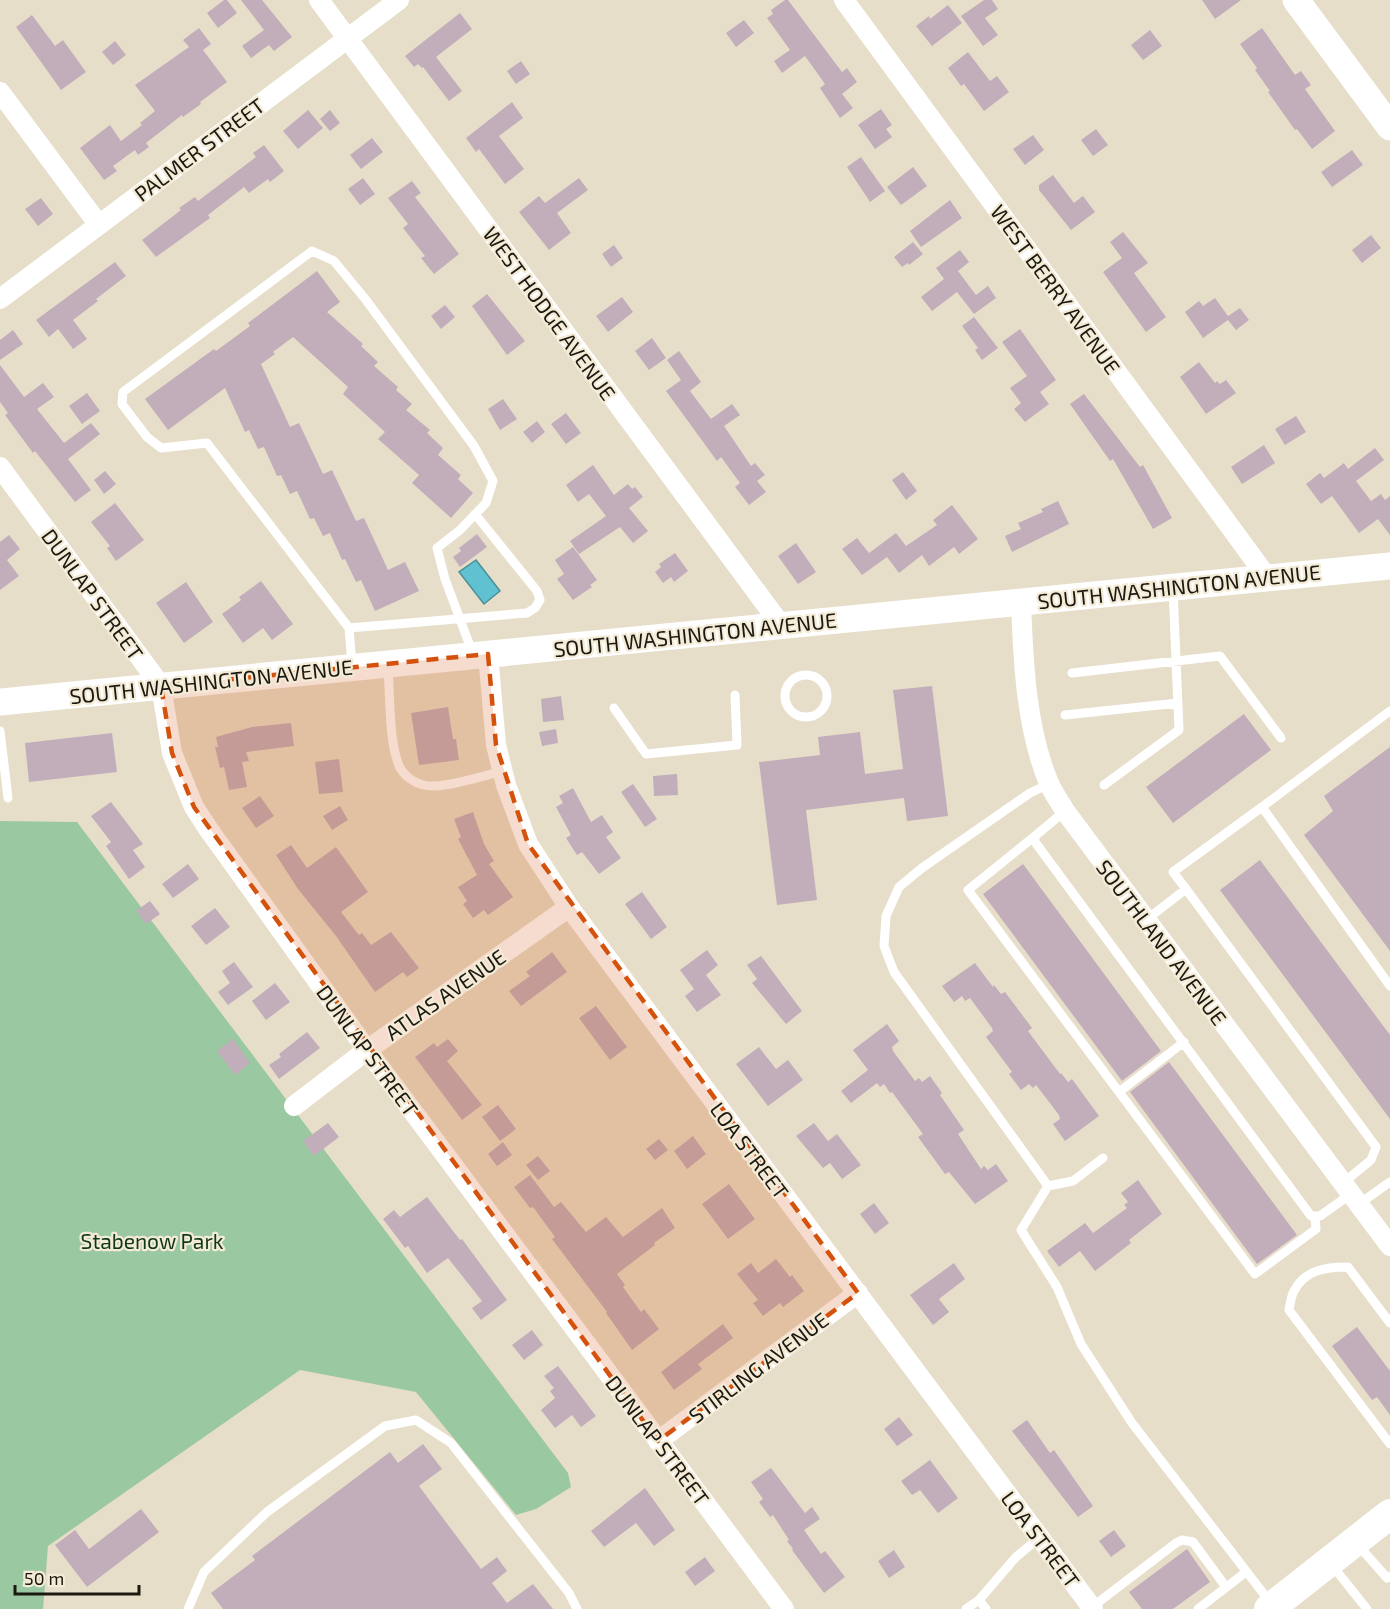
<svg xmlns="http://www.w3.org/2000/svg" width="1390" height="1609" viewBox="0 0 1390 1609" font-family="'Exo 2',sans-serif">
<rect width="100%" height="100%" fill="#e7dec9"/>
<path fill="#9ac8a0" d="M0,821L77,822L568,1473L571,1487L536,1509L516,1515L416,1392L300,1370L48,1546L43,1609H0Z"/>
<path fill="#60c2d0" stroke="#4b8f97" stroke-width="1.5" d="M476,560L500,591L484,604L459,572Z"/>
<path fill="#c2aebb" d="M224,0H227L237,13L218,28L207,13Z
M241,0H262L292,37L274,51L269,45L251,58L242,46L264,30Z
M785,0H788L842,72L847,68L857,82L842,94L853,108L840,118L820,88L825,84L805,56L782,73L774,61L790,50L767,18L773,14L771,10Z
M984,0H992L998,9L985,18L998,35L983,46L961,16Z
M1202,0H1241L1215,19Z
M948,5L962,23L932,46L916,26L929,16L930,19Z
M460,13L472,29L436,57L462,91L449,101L423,67L422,68L418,64L414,67L405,56Z
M32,15L55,46L63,40L86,72L61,90L16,27Z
M744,20L754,33L736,47L726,33Z
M199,28L211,44L203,50L227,82L200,102L201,104L183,117L182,115L146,143L149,147L138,155L135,150L113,166L117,171L104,180L80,148L110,125L121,141L142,125L140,123L155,111L135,85L189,47L183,40Z
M1262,28L1295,75L1301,71L1311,85L1305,89L1335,131L1312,149L1297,129L1295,130L1268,92L1270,91L1255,70L1257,68L1240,44Z
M1150,30L1162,46L1143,60L1131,45Z
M115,41L126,55L113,65L102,52Z
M968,52L990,81L997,76L1009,92L984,111L964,84L961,86L948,68Z
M521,61L530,74L516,84L507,71Z
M512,102L523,118L499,136L524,169L505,184L479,149L476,152L466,138Z
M881,109L892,125L886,129L892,137L875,149L858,125Z
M308,110L323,128L298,149L283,131Z
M330,110L340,123L330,131L320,119Z
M1096,129L1108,145L1093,156L1081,140Z
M1033,135L1044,150L1025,165L1013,149Z
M372,138L383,152L361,169L350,155Z
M264,145L284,171L270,182L268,179L249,193L244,187L208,215L210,218L156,257L142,240L181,210L179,208L195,197L198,201L256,157L253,153Z
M1352,150L1363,165L1332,187L1321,172Z
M861,157L885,191L870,202L847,167Z
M913,167L927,186L901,205L887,187Z
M1053,175L1074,203L1083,196L1095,212L1071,230L1039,190V185Z
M363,178L375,194L360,205L348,189Z
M579,178L588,190L557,213L571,233L549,250L519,212L539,196L545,203Z
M412,181L421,193L415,197L459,254L434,274L421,258L425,256L403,228L408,224L388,198Z
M41,198L53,214L38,226L25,209Z
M950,200L962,218L921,247L910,231Z
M1123,232L1148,263L1134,273L1166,317L1146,332L1103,272L1122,258L1110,242Z
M1371,235L1381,248L1362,263L1352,250Z
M913,242L923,254L909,265L908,263L902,267L894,257Z
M614,245L623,258L611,267L602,254Z
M960,250L969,262L958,271L976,295L988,286L996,298L974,314L957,292L932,311L921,297L944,279L936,268Z
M115,262L126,276L96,299L98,301L73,320L87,339L73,349L58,329L49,337L36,320Z
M317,271L340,302L327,312L363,344L361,346L378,362L374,366L398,387L396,390L412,404L406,410L430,430L427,433L443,448L438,455L461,475L458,479L473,493L451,518L412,483L419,475L378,439L385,432L343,394L348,387L293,337L273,352L275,354L261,364L290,427L299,423L323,474L332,470L356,521L364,518L388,570L405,562L419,591L375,611L361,580L356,582L345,559L342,560L330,533L323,536L314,518L310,519L297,491L290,494L281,475L277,476L264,447L258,449L249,430L245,432L225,388L168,430L145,399L214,349L216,351L250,326L248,323Z
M487,294L525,341L507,355L472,306Z
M622,297L633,312L608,332L596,316Z
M1215,298L1228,316L1240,308L1249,320L1236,330L1228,320L1203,338L1185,312L1199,301L1203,306Z
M445,305L455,317L441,329L431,316Z
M974,317L998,348L982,360L975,350L978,348L962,326Z
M1020,329L1056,380L1040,392L1049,404L1025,422L1014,409L1021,403L1010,388L1027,376L1002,342Z
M13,330L23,344L0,360V340Z
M652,338L666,358L649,370L635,351Z
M679,351L701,382L690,391L711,419L732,404L740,415L724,426L751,466L755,463L765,475L757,481L766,492L749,505L735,487L740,483L721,457L717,461L666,391L681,380L667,360Z
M1199,362L1215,383L1217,381L1220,384L1226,380L1236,393L1206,414L1180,377Z
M0,365L24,397L43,383L54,397L37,409L64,443L91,423L100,434L68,459L91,490L75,502L35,451L33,453L5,415L8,413L0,402Z
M87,393L100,411L82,424L69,406Z
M1084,394L1140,467L1143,465L1172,518L1153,529L1113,459L1110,461L1070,404Z
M503,399L517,419L500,430L488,409Z
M566,413L581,433L566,444L551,424Z
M1296,416L1306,432L1285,445L1275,429Z
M537,421L545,432L532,443L523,432Z
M1264,445L1275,463L1242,484L1231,467Z
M1375,448L1384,460L1356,481L1371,501L1381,494L1385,500L1390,496V535L1378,519L1359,533L1332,496L1321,504L1306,484L1320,473L1324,478L1344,463L1348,469Z
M593,465L614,495L628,484L632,489L635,487L643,497L629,508L648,531L633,543L620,527L579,554L570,541L606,516L589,494L578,502L566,485Z
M105,471L116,484L104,494L94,480Z
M903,472L917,491L906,500L892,480Z
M1058,501L1069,524L1012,552L1005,536L1021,529L1018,523L1043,512L1041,509Z
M115,503L144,540L116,561L107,548L110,546L91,522Z
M952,505L978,539L959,554L954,547L929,566L922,555L899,573L887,557L862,575L842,549L857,538L869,553L896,533L906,546L937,525L933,520Z
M477,534L487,547L460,567L453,557L461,551L459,548Z
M9,535L20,549L7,560L19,576L0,590V542Z
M796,543L816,572L798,584L778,556Z
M573,547L597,580L590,585L592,587L573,600L557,579L564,574L555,560Z
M675,553L688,571L674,582L671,577L663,583L655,572L661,567L659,564Z
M261,581L293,624L272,640L263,628L243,643L222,614L241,600L239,597Z
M186,582L213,622L184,643L156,603Z
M932,686L948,816L907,821L904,798L806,810L817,900L777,905L759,762L820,755L818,737L860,732L865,774L903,769L893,690Z
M561,696L564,720L543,722L541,699Z
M448,707L453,739H456L459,760L419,765L411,713Z
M1244,714L1271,750L1173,823L1146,787Z
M291,723L294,746L246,752L249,761L242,762L247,787L229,790L224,767L220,768L215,747H218L216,737L252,727Z
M556,729L558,743L542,746L539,732Z
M112,733L117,772L29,782L25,743Z
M1390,747V951L1304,835L1333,811L1324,796Z
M339,759L343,792L319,794L315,762Z
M677,774L678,795L654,796L653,776Z
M633,784L657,819L645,827L621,792Z
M573,788L591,822L602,815L613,832L606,837L621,858L599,874L582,852L577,855L566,838L571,835L556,807L563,803L559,796Z
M260,796L274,816L256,828L242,808Z
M111,802L143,844L133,850L145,867L129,879L106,846L111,842L91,816Z
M340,806L348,820L332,830L323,816Z
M473,812L484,844L494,861L489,864L513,897L488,915L484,910L473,918L463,904L467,901L458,887L477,875L458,839L461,837L454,819Z
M291,845L307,868L336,847L368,892L341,912L359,935L362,933L371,945L391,932L419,968L407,977L403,972L375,992L336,936L298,889L276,855Z
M1260,860L1390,1035V1119L1220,890Z
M188,864L199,879L173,898L162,884Z
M1023,864L1161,1051L1122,1081L983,894Z
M642,892L667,927L651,939L625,904Z
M150,901L160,914L146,924L136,911Z
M215,908L230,927L206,945L191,926Z
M707,950L718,965L706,975L721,995L697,1012L685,996L694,989L680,970Z
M552,952L567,972L521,1006L509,991L530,976L526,972Z
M761,956L802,1011L786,1024L752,983L757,979L747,965Z
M234,962L253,987L228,1005L218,992L230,983L222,971Z
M975,963L993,987L994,985L1001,994L1005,992L1032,1028L1028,1031L1060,1074L1061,1073L1068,1082L1072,1079L1099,1116L1065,1141L1053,1124L1060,1119L1059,1115L1036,1085L1033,1088L1029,1084L1021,1090L1009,1074L1012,1072L986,1037L993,1031L992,1028L970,998L965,1001L962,996L954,1002L942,986Z
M275,983L290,1002L266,1020L252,1001Z
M596,1006L627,1047L610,1060L579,1018Z
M887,1024L899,1041L892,1047L893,1051L915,1081L919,1078L922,1082L930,1076L942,1093L940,1095L964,1130L958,1134L981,1169L984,1166L988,1170L996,1164L1008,1181L975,1204L949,1172L945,1174L918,1137L923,1134L892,1092L890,1093L884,1084L880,1087L877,1083L851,1103L841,1091L868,1070L853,1050Z
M307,1032L320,1048L279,1079L269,1065L281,1057L279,1054Z
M233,1039L250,1063L235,1075L217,1051Z
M448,1039L458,1051L447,1061L482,1105L462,1120L415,1057L434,1043L437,1047Z
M759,1047L776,1069L788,1060L803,1080L768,1106L736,1064Z
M1169,1062L1297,1235L1257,1264L1130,1092Z
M498,1105L516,1129L500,1141L482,1117Z
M328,1123L339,1137L314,1156L303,1141Z
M814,1123L828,1141L837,1134L861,1165L842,1179L830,1163L823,1168L796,1136Z
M693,1136L706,1154L687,1169L674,1151Z
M659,1139L668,1150L655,1160L646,1149Z
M503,1142L512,1155L497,1166L488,1154Z
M538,1156L550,1171L538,1180L526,1165Z
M530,1175L554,1207L561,1202L586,1232L606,1217L623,1237L662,1208L675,1228L654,1243L655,1245L617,1274L625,1285L623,1287L641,1312L644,1309L659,1329L632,1350L606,1313L607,1312L552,1239L555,1237L533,1207L530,1208L514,1187Z
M1138,1180L1162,1214L1129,1240L1131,1243L1095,1271L1080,1251L1059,1267L1047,1251L1085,1223L1093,1233L1127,1208L1124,1205L1128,1202L1121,1193Z
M729,1184L755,1219L728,1239L702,1204Z
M427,1197L460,1240L462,1239L507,1300L481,1320L472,1308L482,1301L448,1258L427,1273L408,1246L405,1248L383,1219L394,1210L400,1217Z
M874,1203L889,1223L875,1234L860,1214Z
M776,1259L790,1277L792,1275L804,1291L783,1307L780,1303L763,1316L753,1303L758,1300L737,1274L751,1263L758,1273Z
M954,1263L965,1279L939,1299L949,1312L933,1325L910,1295Z
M723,1324L733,1338L698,1364L702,1369L674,1390L661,1372Z
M1357,1327L1390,1371V1415L1377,1397L1372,1400L1332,1346Z
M532,1330L543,1345L524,1360L512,1345Z
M558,1366L596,1416L581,1427L572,1415L555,1428L541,1410L555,1398L550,1391L554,1388L544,1376Z
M899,1417L913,1435L897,1446L884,1429Z
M1027,1420L1050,1453L1054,1450L1093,1506L1078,1517L1012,1431Z
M423,1444L442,1469L419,1486L481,1569L497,1557L507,1571L492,1583L507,1603L533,1584L553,1609H223L211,1593L255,1560L252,1556L390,1452L398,1463Z
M930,1460L958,1498L938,1513L920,1490L912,1495L901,1481Z
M771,1468L805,1513L812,1507L820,1519L804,1530L821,1554L825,1551L845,1577L824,1593L792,1550L793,1549L787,1541L789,1540L773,1515L770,1517L759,1502L763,1499L751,1482Z
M645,1488L675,1530L654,1546L636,1523L604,1547L591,1531Z
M141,1509L159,1532L87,1587L55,1545L75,1530L89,1549Z
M1114,1530L1126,1546L1111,1557L1099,1541Z
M1187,1549L1210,1582L1173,1609H1142L1129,1592Z
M894,1550L905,1567L889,1578L878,1561Z
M705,1557L715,1571L695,1586L685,1572Z"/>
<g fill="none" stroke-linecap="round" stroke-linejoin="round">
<path stroke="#fff" stroke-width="9" d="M349,628L527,613L535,608L540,600L537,591L475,514
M352,665L349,628L207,443L161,448L147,437L122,404L123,392L312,251L334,261L366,300L474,446L493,481L486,503L460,530L437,548L445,579L473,654
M388,667C390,693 389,740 398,763C403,778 420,787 435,786C455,785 483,776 503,771
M1072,673L1220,656L1281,738
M785 696a21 21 0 1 1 42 0a21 21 0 1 1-42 0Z
M614,708L646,754L737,745L735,695
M1390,711L1262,807L1390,986
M1065,715L1178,703
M0,731L8,798
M1104,785L1179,730L1173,589
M1065,811L1035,836V842L1311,1216H1320L1351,1194
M1035,836L968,890L1255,1274L1316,1229L1315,1217
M1186,889L1173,872L1262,807
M1146,920L1186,889L1376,1147L1371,1160L1343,1183
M1119,1092L1184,1042
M1103,1158L1073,1181L1048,1186L1021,1230L1057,1287L1081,1344L1132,1423L1270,1602
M1048,1186L894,972L884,946L886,916L899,887L922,868L1030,793L1049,784
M1359,1204L1390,1182
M1390,1323L1348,1267C1325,1267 1305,1270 1294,1291C1291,1296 1290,1305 1289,1310L1390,1444
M1358,1545L1387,1578L1390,1576
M1331,1564L1367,1609
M979,1600L1016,1557L1040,1537
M1092,1607L1176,1543L1182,1540L1193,1542L1226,1587
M188,1609L204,1572L267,1512L385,1426L416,1420L451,1443L569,1593L577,1609
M966,1609L979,1600L986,1609
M1198,1609L1246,1572"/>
<path stroke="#fff" stroke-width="20" d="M319,0L781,625
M844,0L1267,577
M0,92L99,225
M0,299L399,0
M0,467L161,686L172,753L194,807L209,830L367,1050L784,1609
M1021,601C1023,660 1026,729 1049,783C1053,793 1060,802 1065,811L1390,1246
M488,654L496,745L506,785L528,844L569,907L1093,1609
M294,1106L367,1050L569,907
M658,1441L858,1293"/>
<path stroke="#fff" stroke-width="27" d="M1296,0L1390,127
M0,702L1390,566"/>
<path stroke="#fff" stroke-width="30" d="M1269,1609L1390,1514"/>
</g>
<path fill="#d4520c" fill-opacity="0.2" stroke="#d4520c" stroke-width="4.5" stroke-dasharray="12 8" stroke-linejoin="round" d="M488,654L496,745L528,844L858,1293L658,1441L194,807L172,753L161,686Z"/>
<g text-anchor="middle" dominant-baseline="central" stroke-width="4.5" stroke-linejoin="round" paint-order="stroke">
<g font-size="21" fill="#1b1811" stroke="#f4ebd6">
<text transform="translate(199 149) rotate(-37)">PALMER STREET</text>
<text transform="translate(1056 289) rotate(54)">WEST BERRY AVENUE</text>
<text transform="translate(550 313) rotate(54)">WEST HODGE AVENUE</text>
<text transform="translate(1179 586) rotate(-6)">SOUTH WASHINGTON AVENUE</text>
<text transform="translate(93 594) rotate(54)">DUNLAP STREET</text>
<text transform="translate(695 634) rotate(-6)">SOUTH WASHINGTON AVENUE</text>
<text transform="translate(211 681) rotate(-6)">SOUTH WASHINGTON AVENUE</text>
<text transform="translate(1162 942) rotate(53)">SOUTHLAND AVENUE</text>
<text transform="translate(445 994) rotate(-35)">ATLAS AVENUE</text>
<text transform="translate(368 1050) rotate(54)">DUNLAP STREET</text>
<text transform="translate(750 1150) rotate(53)">LOA STREET</text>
<text transform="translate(758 1367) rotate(-37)">STIRLING AVENUE</text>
<text transform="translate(658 1440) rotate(53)">DUNLAP STREET</text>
<text transform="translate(1041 1539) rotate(53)">LOA STREET</text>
</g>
<g font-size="21" fill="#0e3919" stroke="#f4ebd6">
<text x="152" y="1240">Stabenow Park</text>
</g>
</g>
<path d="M15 1585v9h124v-9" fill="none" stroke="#1b1811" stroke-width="3"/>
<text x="24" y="1585" font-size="18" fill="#1b1811" stroke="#f4ebd6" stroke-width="4.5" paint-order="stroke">50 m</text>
</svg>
